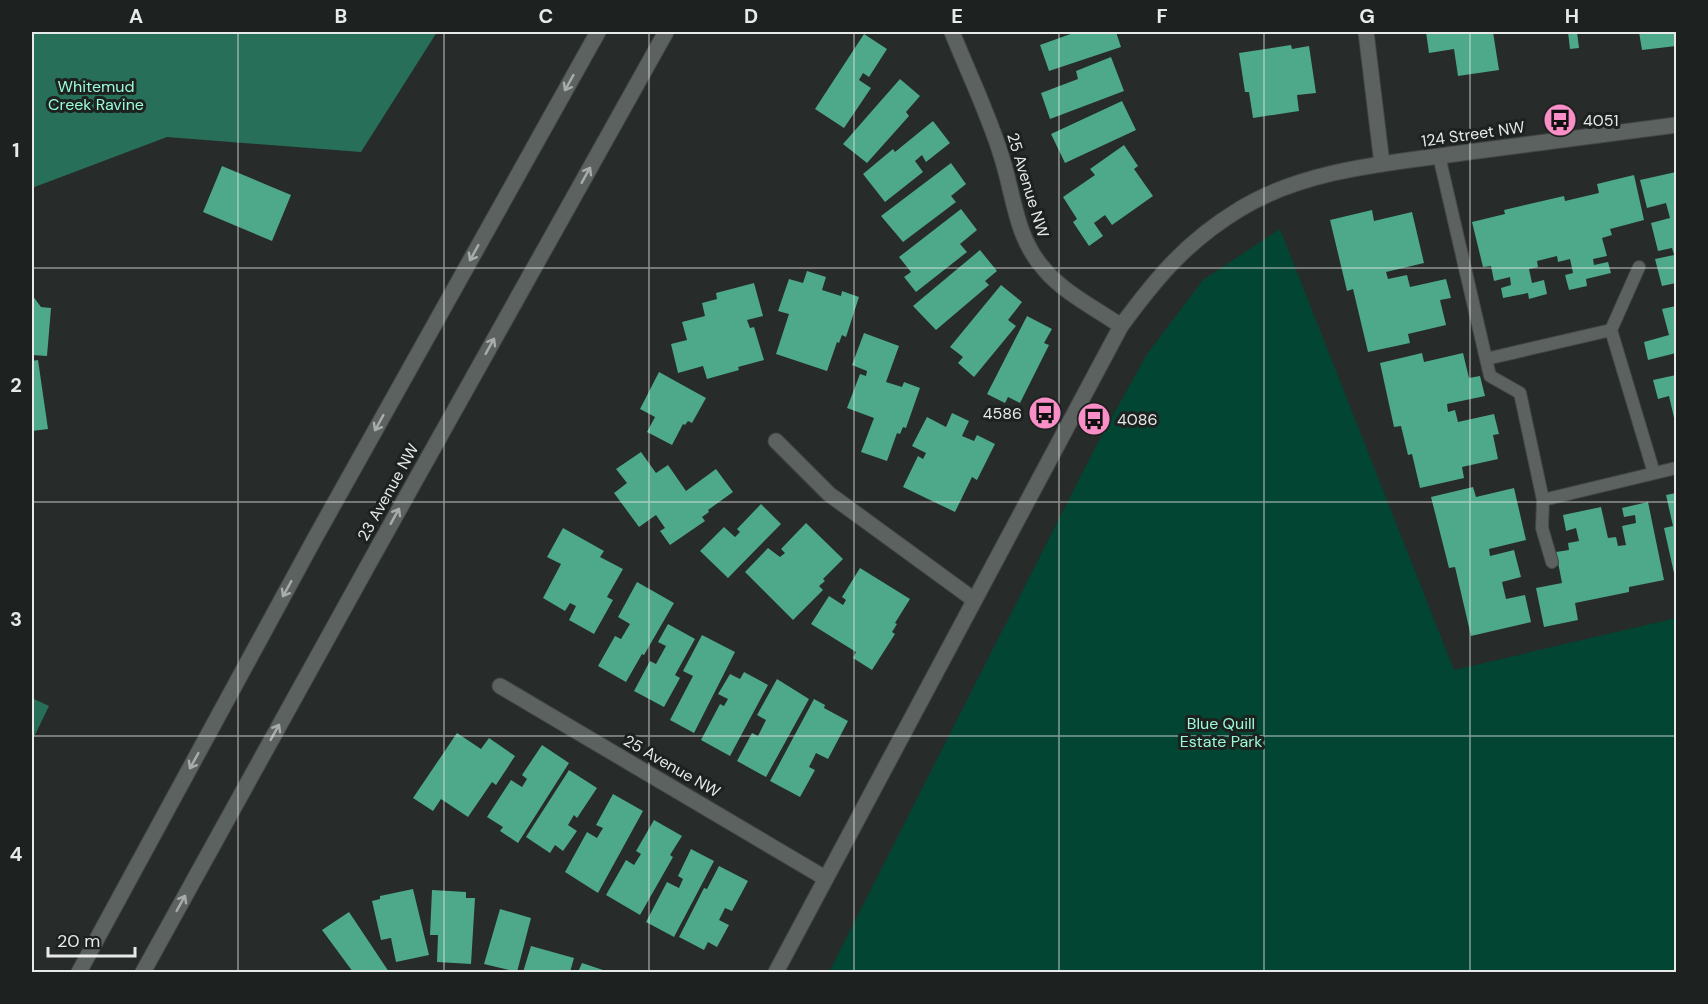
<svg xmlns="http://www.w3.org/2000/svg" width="1708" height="1004" viewBox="0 0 1708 1004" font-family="'DM Sans',sans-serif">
<rect width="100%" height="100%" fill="#272b29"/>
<path fill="#034533" d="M1280,229L1454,670L1676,618V972H829L1096,446L1147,354L1203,280Z"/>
<path fill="#276f58" d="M32,32H437L361,152L167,137L32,188Z
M32,698L49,706L32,741Z"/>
<path fill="#4da98a" d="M1076,32H1116L1121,47L1049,71L1040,45Z
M1426,32H1493L1499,70L1458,76L1454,49L1429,53Z
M1568,32H1577L1579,48L1570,49Z
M1639,32H1676V46L1642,50Z
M864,34L887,49L869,77L863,73L859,80L871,88L844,128L815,109Z
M1291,45L1292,49L1309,46L1316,93L1297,95L1299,111L1253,118L1249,92H1245L1239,53Z
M1111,57L1124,91L1050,119L1041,93L1078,79L1076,71Z
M900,79L920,96L906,112L909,116L867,163L843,144Z
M1122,101L1136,130L1065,163L1051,134Z
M933,121L950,143L926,162L922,155L915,161L923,172L885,202L863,174L893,149L895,152Z
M1124,145L1138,166L1134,169L1153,196L1112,225L1105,215L1094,223L1103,236L1089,246L1073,222L1077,219L1063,197L1095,175L1090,169Z
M951,163L966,184L951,196L956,202L903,242L881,216Z
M222,166L291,195L272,241L203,212Z
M1676,172V283L1662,286L1655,259L1674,255L1672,248L1658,251L1651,223L1670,218L1666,203L1647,208L1640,180Z
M1634,175L1644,220L1610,229L1612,235L1602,238L1607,256L1593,259L1594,265L1608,262L1611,273L1586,279L1587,286L1569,290L1565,275L1573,273L1570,259L1558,262L1557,256L1537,261L1538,267L1529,269L1532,283L1544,280L1547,294L1529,299L1528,293L1503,298L1501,288L1511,285L1510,277L1494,281L1491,266L1483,267L1472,222L1505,214L1504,210L1564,196L1565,201L1599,193L1597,184Z
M961,209L977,230L960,244L967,252L916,292L904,277L911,272L899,257Z
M1372,210L1374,221L1412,212L1424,263L1386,272L1388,279L1407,275L1410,287L1446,279L1451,298L1440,300L1446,325L1408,334L1410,343L1368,352L1353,289L1347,291L1330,220Z
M980,250L997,271L985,281L989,285L936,330L913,306Z
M807,271L826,277L822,290L841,296L842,291L859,297L846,337L842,335L839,343L837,342L827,371L776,354L789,314L778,311L789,279L803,283Z
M754,283L763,316L747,320L750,328L754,327L764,360L738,367L739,370L707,379L703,366L678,373L671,344L687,340L682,322L705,316L702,303L717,299L716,293Z
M1001,285L1022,302L1008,320L1016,326L974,377L958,363L963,357L950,347Z
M32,295L41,307L51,308L47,356L32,355Z
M1676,306V353L1648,360L1644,342L1669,335L1662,309Z
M1027,316L1052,329L1044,343L1049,345L1020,403L1008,397L1005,403L987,394Z
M864,333L899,346L886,382L902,387L904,382L920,388L906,428L903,427L900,434L897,433L887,461L861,452L874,418L847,408L860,374L866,376L867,371L852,365Z
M1422,353L1424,362L1463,353L1469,378L1480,376L1485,396L1447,404L1448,412L1455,410L1458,422L1494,414L1499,434L1493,435L1498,459L1462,467L1464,478L1420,488L1412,454L1408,455L1401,426L1394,427L1380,363Z
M38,360L48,429L32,431V361Z
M659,372L706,398L692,423L688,421L685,425L683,424L672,445L647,432L655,417L640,409Z
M1676,375V421L1675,422L1669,396L1658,399L1653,380Z
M952,413L969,421L962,436L974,441L977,435L995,444L977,480L972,477L955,512L903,487L918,456L923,459L926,453L912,446L927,417L946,427Z
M641,452L656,473L668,465L686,491L716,469L733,492L708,510L709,512L702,517L705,521L670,545L660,531L665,528L656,515L639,527L614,493L627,483L616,469Z
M1473,487L1476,497L1514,488L1526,540L1489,549L1490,556L1514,550L1521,577L1502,582L1506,599L1525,595L1531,622L1471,636L1455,567L1449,568L1431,497Z
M1676,493V572L1674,573L1664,528L1673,526L1666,495Z
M1648,502L1664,580L1629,587V592L1575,603L1578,620L1544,627L1536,588L1562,583L1556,552L1569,550L1568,543L1579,541L1576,528L1566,531L1563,515L1601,507L1608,538L1616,537L1618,546L1626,545L1622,526L1636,523L1635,515L1624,517L1622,508Z
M761,504L781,524L728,578L700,551L724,527L735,537L740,532L737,529Z
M806,523L843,559L823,579L825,581L819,586L823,590L793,620L745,572L768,548L780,557L785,553L781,549Z
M563,528L604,551L600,557L623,569L607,597L613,600L594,634L569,620L576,606L570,603L565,611L543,598L561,564L547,557Z
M860,568L910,599L895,623L897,624L892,632L895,634L872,670L853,658L856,652L811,624L829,596L843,605L846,600L842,597Z
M637,582L674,603L644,655L642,654L626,682L598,666L615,636L621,639L630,624L618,617Z
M668,624L695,639L675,675L680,678L664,707L634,691L650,661L656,664L666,646L658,642Z
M702,635L735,652L694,733L670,720L693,676L683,671Z
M744,672L768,685L730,756L701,740L720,704L724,706L728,699L718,694L730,674L740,679Z
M777,679L809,699L766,777L737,761L752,733L758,736L766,720L757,715Z
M814,699L825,705L824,708L848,721L828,759L816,753L809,767L815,770L800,797L770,781Z
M457,733L481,749L489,738L515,756L496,785L492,782L468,817L441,799L433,811L413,798Z
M542,745L569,763L518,843L500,831L503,827L487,817L511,780L522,787L527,779L522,775Z
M569,770L597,788L577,818L574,815L568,825L577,831L563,851L555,845L550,853L526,837Z
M613,794L643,811L598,893L565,872L587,832L597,838L603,828L596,825Z
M654,820L682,836L670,855L673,857L640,915L606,895L626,860L634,865L641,854L636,851Z
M691,849L714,861L674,937L646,922L667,882L679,888L683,879L678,876Z
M719,866L748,881L732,911L725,908L719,920L729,925L717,947L708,942L704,950L679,937L704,888L707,889Z
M413,889L429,955L396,962L391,938L381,940L372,901L380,899V896Z
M432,890L466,892V898H475L471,964L437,962L438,935H430Z
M500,909L531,918L517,972L484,964Z
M349,912L389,972H353L322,930Z
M531,946L574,958L570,972H523Z
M582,963L609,972H578Z"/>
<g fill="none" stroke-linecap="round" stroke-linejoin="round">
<g stroke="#444746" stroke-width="14">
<path id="lane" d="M1439,156L1490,376L1520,393L1543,500L1542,528L1552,562
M1611,330L1639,267
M1486,359L1611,330L1654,473
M1543,500L1676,468"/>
</g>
<g stroke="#444746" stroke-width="17">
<path id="street" d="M952,32C968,72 988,113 1001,155C1014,194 1015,237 1044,269C1064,293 1095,308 1121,326
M1366,32L1382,164
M776,441L829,494L973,599
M500,686L825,878"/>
</g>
<g stroke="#444746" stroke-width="17">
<path id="secondary" d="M79,972L315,538L598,32
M143,972L367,567L666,32
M776,972L1121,326C1157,277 1187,241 1240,209C1307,168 1393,163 1469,152C1538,143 1607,134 1676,125"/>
</g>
<use href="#lane" stroke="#5c625f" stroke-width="12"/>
<use href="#street" stroke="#5c625f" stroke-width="15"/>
<use href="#secondary" stroke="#5c625f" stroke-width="15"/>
</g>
<defs><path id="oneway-shaft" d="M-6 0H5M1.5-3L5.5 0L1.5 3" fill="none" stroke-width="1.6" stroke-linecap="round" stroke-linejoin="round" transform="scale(1.5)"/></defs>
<g stroke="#a8adab">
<use href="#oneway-shaft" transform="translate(569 83) rotate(119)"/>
<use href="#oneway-shaft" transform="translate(586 175) rotate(-61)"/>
<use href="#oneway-shaft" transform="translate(474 253) rotate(119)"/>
<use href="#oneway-shaft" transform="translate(490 346) rotate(-61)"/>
<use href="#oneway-shaft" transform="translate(379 423) rotate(119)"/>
<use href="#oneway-shaft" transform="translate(395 516) rotate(-61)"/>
<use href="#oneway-shaft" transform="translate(287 589) rotate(119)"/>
<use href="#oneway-shaft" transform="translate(275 732) rotate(-61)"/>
<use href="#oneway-shaft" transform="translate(194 761) rotate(119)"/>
<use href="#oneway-shaft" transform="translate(181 903) rotate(-61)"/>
</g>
<path fill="none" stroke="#e7eae9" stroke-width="1.5" stroke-opacity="0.55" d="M238,32V972M444,32V972M649,32V972M854,32V972M1059,32V972M1264,32V972M1470,32V972M32,268H1676M32,502H1676M32,736H1676"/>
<defs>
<g id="bus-disc" transform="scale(1.725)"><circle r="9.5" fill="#fa8fc7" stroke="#1d2220"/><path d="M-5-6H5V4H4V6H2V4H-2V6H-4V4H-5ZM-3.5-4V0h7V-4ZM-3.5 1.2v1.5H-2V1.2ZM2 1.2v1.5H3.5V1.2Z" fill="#111"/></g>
</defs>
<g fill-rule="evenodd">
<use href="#bus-disc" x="1560" y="120"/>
<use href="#bus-disc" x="1045" y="413"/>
<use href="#bus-disc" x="1094" y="419"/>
</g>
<g text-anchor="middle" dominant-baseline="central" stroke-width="6" stroke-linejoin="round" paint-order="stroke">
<g font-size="16" fill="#9bfbd7" stroke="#1d2220">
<text x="96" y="86">Whitemud<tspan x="96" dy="18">Creek Ravine</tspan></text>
<text x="1221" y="723">Blue Quill<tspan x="1221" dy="18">Estate Park</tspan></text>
</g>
<g font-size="16" fill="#e7eae9" stroke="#1d2220" text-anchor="start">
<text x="1583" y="120">4051</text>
<text x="1022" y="413" text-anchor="end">4586</text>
<text x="1117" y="419">4086</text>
</g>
<g font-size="16" fill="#e7eae9" stroke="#1d2220">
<text transform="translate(1473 134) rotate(-8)">124 Street NW</text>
<text transform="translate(1028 185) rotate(73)">25 Avenue NW</text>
<text transform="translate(388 492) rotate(-61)">23 Avenue NW</text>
<text transform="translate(672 766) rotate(30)">25 Avenue NW</text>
</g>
</g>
<rect width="1708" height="1004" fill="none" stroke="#1d2220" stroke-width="66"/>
<path d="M48 947v9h87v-9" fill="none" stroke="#e7eae9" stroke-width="3"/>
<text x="57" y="947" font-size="18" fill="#e7eae9" stroke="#1d2220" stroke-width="4.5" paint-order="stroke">20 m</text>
<rect x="33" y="33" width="1642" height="938" fill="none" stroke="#e7eae9" stroke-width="2"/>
<g font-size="20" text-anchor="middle" font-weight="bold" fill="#e7eae9">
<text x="136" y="23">A</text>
<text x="341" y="23">B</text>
<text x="546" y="23">C</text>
<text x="751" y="23">D</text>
<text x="957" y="23">E</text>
<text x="1162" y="23">F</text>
<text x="1367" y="23">G</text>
<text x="1572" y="23">H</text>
<text x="16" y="157">1</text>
<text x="16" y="392">2</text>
<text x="16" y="626">3</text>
<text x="16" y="861">4</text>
</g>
</svg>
